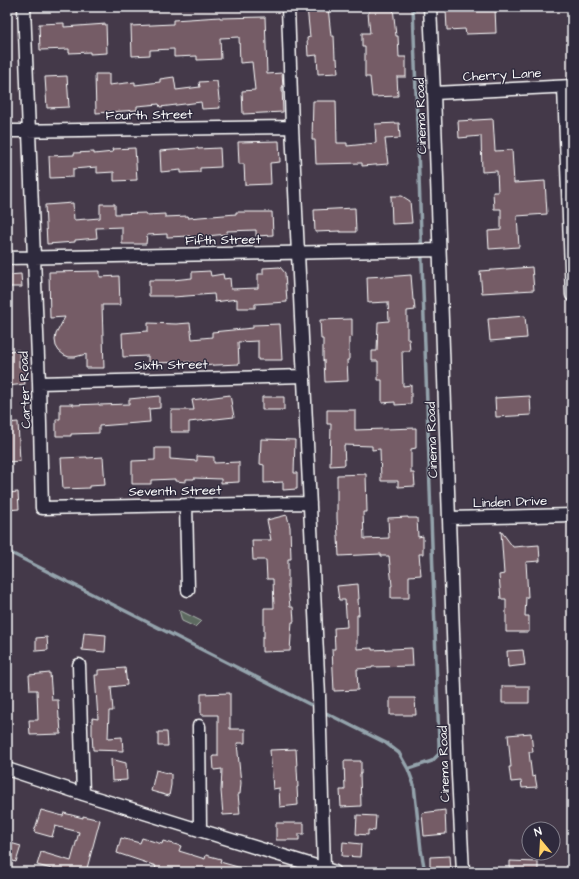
<svg xmlns="http://www.w3.org/2000/svg" width="579" height="879" viewBox="0 0 579 879" font-family="'Architects Daughter',sans-serif">
<rect width="100%" height="100%" fill="#443949"/>
<filter id="ink" filterUnits="userSpaceOnUse"><feTurbulence type="fractalNoise" baseFrequency=".025" numOctaves="2"/><feDisplacementMap in="SourceGraphic" scale="8" xChannelSelector="R" yChannelSelector="G"/><feConvolveMatrix kernelMatrix="1 2 1 2 8 2 1 2 1" color-interpolation-filters="sRGB"/></filter>
<g filter="url(#ink)">
<path fill="#5d6b61" stroke="#aeb5b0" d="M179,610L201,621L195,627L182,621Z"/>
<g fill="none" stroke-linecap="round" stroke-linejoin="round">
<path stroke="#94a3ac" stroke-width="3.5" d="M7,551L317,708
M322,711L386,743L399,753L408,769L414,785L421,850L425,872
M408,769L432,761L439,754V743L413,7"/>
</g>
<path fill="#745c66" stroke="#fff" d="M307,7H328L331,36H334L335,58H337L338,73L318,74L317,55L308,56L307,38L310,37Z
M369,7H393L396,36H398L399,57H406V77H397L398,96L372,97L370,77H365V47H362V33H370L368,13H369Z
M495,8L496,33L466,34L465,29L447,30L446,10Z
M220,17V18L265,17L267,74L282,73L283,87H282L283,112L243,114L242,91L255,90L252,62L240,63L239,37L220,38L221,59L197,60V56L174,57V49L150,50V55L132,56L131,26L173,24V20Z
M64,23V27L106,24L107,53L90,54V52L69,53V49L40,50L39,24Z
M95,74H109V85L135,82V85L160,82V79L174,77L176,90L200,87L199,82L217,81L220,108L202,109L201,102L160,107L159,104L137,106V110L96,113Z
M67,76L69,107L47,108L45,77Z
M313,101H336L337,143H347V146L376,143L375,124L399,123L400,138L385,139L388,164L362,166V163L316,164L315,140H312Z
M493,119L495,151L512,150L514,183L545,181L547,214L517,216L519,247L489,249L488,231L501,230V209H494L493,192H498L497,171L482,172L481,136L459,138L458,121Z
M279,141L280,162L270,163L271,184L245,185L244,164H239L238,142Z
M135,148L137,180L114,181V172L97,173V167L73,169V177L50,178L49,156L74,155V153L94,152V154L113,152L112,149Z
M198,148V149L220,148L221,167L200,168V172L181,173V170L161,172L160,151Z
M391,196H402L410,201L412,223L392,224Z
M73,203L74,220L100,218V204H115V214L146,213V215L165,214V217L188,216V218L236,214V212H272L273,235L256,236V230L227,231V234L207,236V238L190,239V236L167,237V234L147,235L146,244H122V227L96,228L97,238L75,240V242L47,244L45,205Z
M355,208L356,232H340V231L315,232L314,210Z
M280,267L285,273L287,302L255,304V308H237V299L215,302L214,294L173,297L172,296H149V280H173L192,278V272L210,271L211,276L223,274L224,279L230,278L231,289L258,288V274H263V268Z
M532,267L534,290L482,293L480,271Z
M100,271V277L119,276L120,305H102L104,368H86V354L75,357H69L64,355L59,351L56,346L55,340L56,334L65,317L50,318L49,272Z
M21,274L22,287H7V275Z
M411,275L413,300H414L415,310L407,311V339H409L410,351H402L403,386L411,385V404L395,405V402L382,403V380H378V361H372V351H377L378,322L389,321L388,302L368,303L367,277L385,276V277Z
M525,316L527,338L490,341L488,319Z
M352,319V337L349,338V360H347L348,381L325,382L324,360L323,361V339H321L320,320Z
M148,323L176,324L190,323L192,339L212,337V332L253,328V325L280,324L282,360H258V341L238,342L239,364L195,366V363H190V362L148,363V356L123,357L122,333L148,331Z
M19,350V367H23L25,384L7,386V351Z
M230,395L234,417L189,422V432H171V410H194L192,400Z
M160,396V408L149,409L150,422L99,426V433L71,434V436H56V419H60V404H73V405L99,404V405L129,404V399Z
M530,396L531,415L496,417L495,398Z
M262,397H284V410H262Z
M327,410H355V430L416,428V448L411,449V473H414L415,486L398,487V481H381L380,449L372,450V446L344,445L345,465L330,466L331,424H327Z
M18,422L20,461L7,462V423Z
M261,439L295,440L294,473H297V489L283,490V482L264,483V465L260,464Z
M155,448H170V459L197,461V456L214,457V463L239,462V482L221,483V479L194,478V479H186V482L175,481V479L151,480V484H132V461L155,460Z
M87,457V458L103,457L105,485L89,486V488L63,489L61,458Z
M366,474L367,512H363L364,539L389,538L388,518L408,517V518H417L418,537L423,536V554H419L421,575L409,576V598H391V586H392L389,556H381V554L339,556L337,518V475Z
M18,492L19,509L7,510V493Z
M287,515L290,527L291,559H288V587L290,607H293L294,622H292L290,651L262,652V637H264V608H274L273,579H267L266,560H253L252,540H271L267,520Z
M501,531L513,547L539,545L540,561L526,562L528,597H526L525,616H529V632H506V599H501L499,575L504,574Z
M358,584L359,599H358L359,615H357V649L372,648V650L412,648L413,666L372,667V668L357,669L358,690L334,691L332,649H335L334,628L347,627L345,600H339L337,586Z
M84,633L106,635L105,652L82,650Z
M47,637L48,650L36,651V638Z
M523,650L525,665L508,667L507,651Z
M125,668L127,685L111,687L113,711H109L108,738L122,737L123,751L93,750L92,734V718L98,719L95,675H98V670Z
M50,673L52,700H58L59,719H60L61,734L30,735L29,720H38L37,690H30L29,675Z
M502,686H529V703H502Z
M230,693V729H245V743H237L241,783L240,794H238L240,814L223,815L221,791L222,769L214,770L213,756H218V715H201V694Z
M390,698H415L416,715H390Z
M158,732H167L168,746H158Z
M531,733L533,752H529L532,777L535,776L537,787L522,788L521,781L511,782L509,767H511L508,735Z
M296,749L298,787H297L298,805L280,807L279,788L273,789L270,750Z
M111,759L126,763L127,780L112,781Z
M344,761H361V774H360L361,806L341,807L340,790H345Z
M156,770L171,774V785L169,796L151,791Z
M41,810L63,816L64,813L83,818V816L100,820L86,872H55V870L37,865L41,852L71,861L79,832L55,826L52,837L34,832Z
M445,810L446,834L424,836L422,813Z
M357,815L376,816L375,831L368,830V835L356,834Z
M276,823H304V834H299V840H276Z
M121,838L140,843L142,838L162,844L163,841L181,846L179,851L205,859L206,855L221,859L220,862L245,869L244,872H166L155,869L156,866L117,853Z
M7,842L21,846L16,862L7,859Z
M343,842L361,844L360,857L342,856Z
M450,856L451,870H430V857Z
M510,861L538,862V872H510Z"/>
<g fill="none" stroke-linecap="round" stroke-linejoin="round">
<g stroke="#fff" stroke-width="15">
<path id="minor" d="M24,7L39,383L42,508L186,505L310,503
M288,7L292,127L319,696L324,868
M430,7L434,93L458,775L463,872
M564,87L572,295
M434,93L572,86
M7,131L292,127
M7,258L439,250
M39,383L304,376
M186,505L188,590
M449,518L572,515
M79,665L83,794
M199,726L200,829
M7,769L83,794L335,872"/>
</g>
<use href="#minor" stroke="#2f2a3d" stroke-width="12"/>
</g>
</g>
<g text-anchor="middle" dominant-baseline="central" stroke-width="3" stroke-linejoin="round" paint-order="stroke">
<g font-size="13" fill="#fff" stroke="#2f2a3d">
<text transform="translate(502 75) rotate(-3)">Cherry Lane</text>
<text transform="translate(149 115) rotate(-1)">Fourth Street</text>
<text transform="translate(421 116) rotate(-92)">Cinema Road</text>
<text transform="translate(223 240) rotate(-1)">Fifth Street</text>
<text transform="translate(171 365) rotate(-1)">Sixth Street</text>
<text transform="translate(25 390) rotate(-92)">Carter Road</text>
<text transform="translate(432 440) rotate(-92)">Cinema Road</text>
<text transform="translate(175 491) rotate(-1)">Seventh Street</text>
<text transform="translate(510 502) rotate(-2)">Linden Drive</text>
<text transform="translate(444 764) rotate(-92)">Cinema Road</text>
</g>
</g>
<rect width="579" height="879" fill="none" stroke="#2f2a3d" stroke-width="24"/>
<rect x="12" y="12" width="555" height="855" fill="none" stroke="#fff" stroke-width="1.5" filter="url(#ink)"/>
<g transform="translate(541 841) rotate(342)"><circle r="19" fill="#2f2a3d" stroke="#827f8b"/>
<path d="M0-3L7 15L0 10L-7 15Z" fill="#ffd166"/>
<text y="-6" font-size="11" font-weight="bold" text-anchor="middle" fill="#ffffff">N</text>
</g>
</svg>
